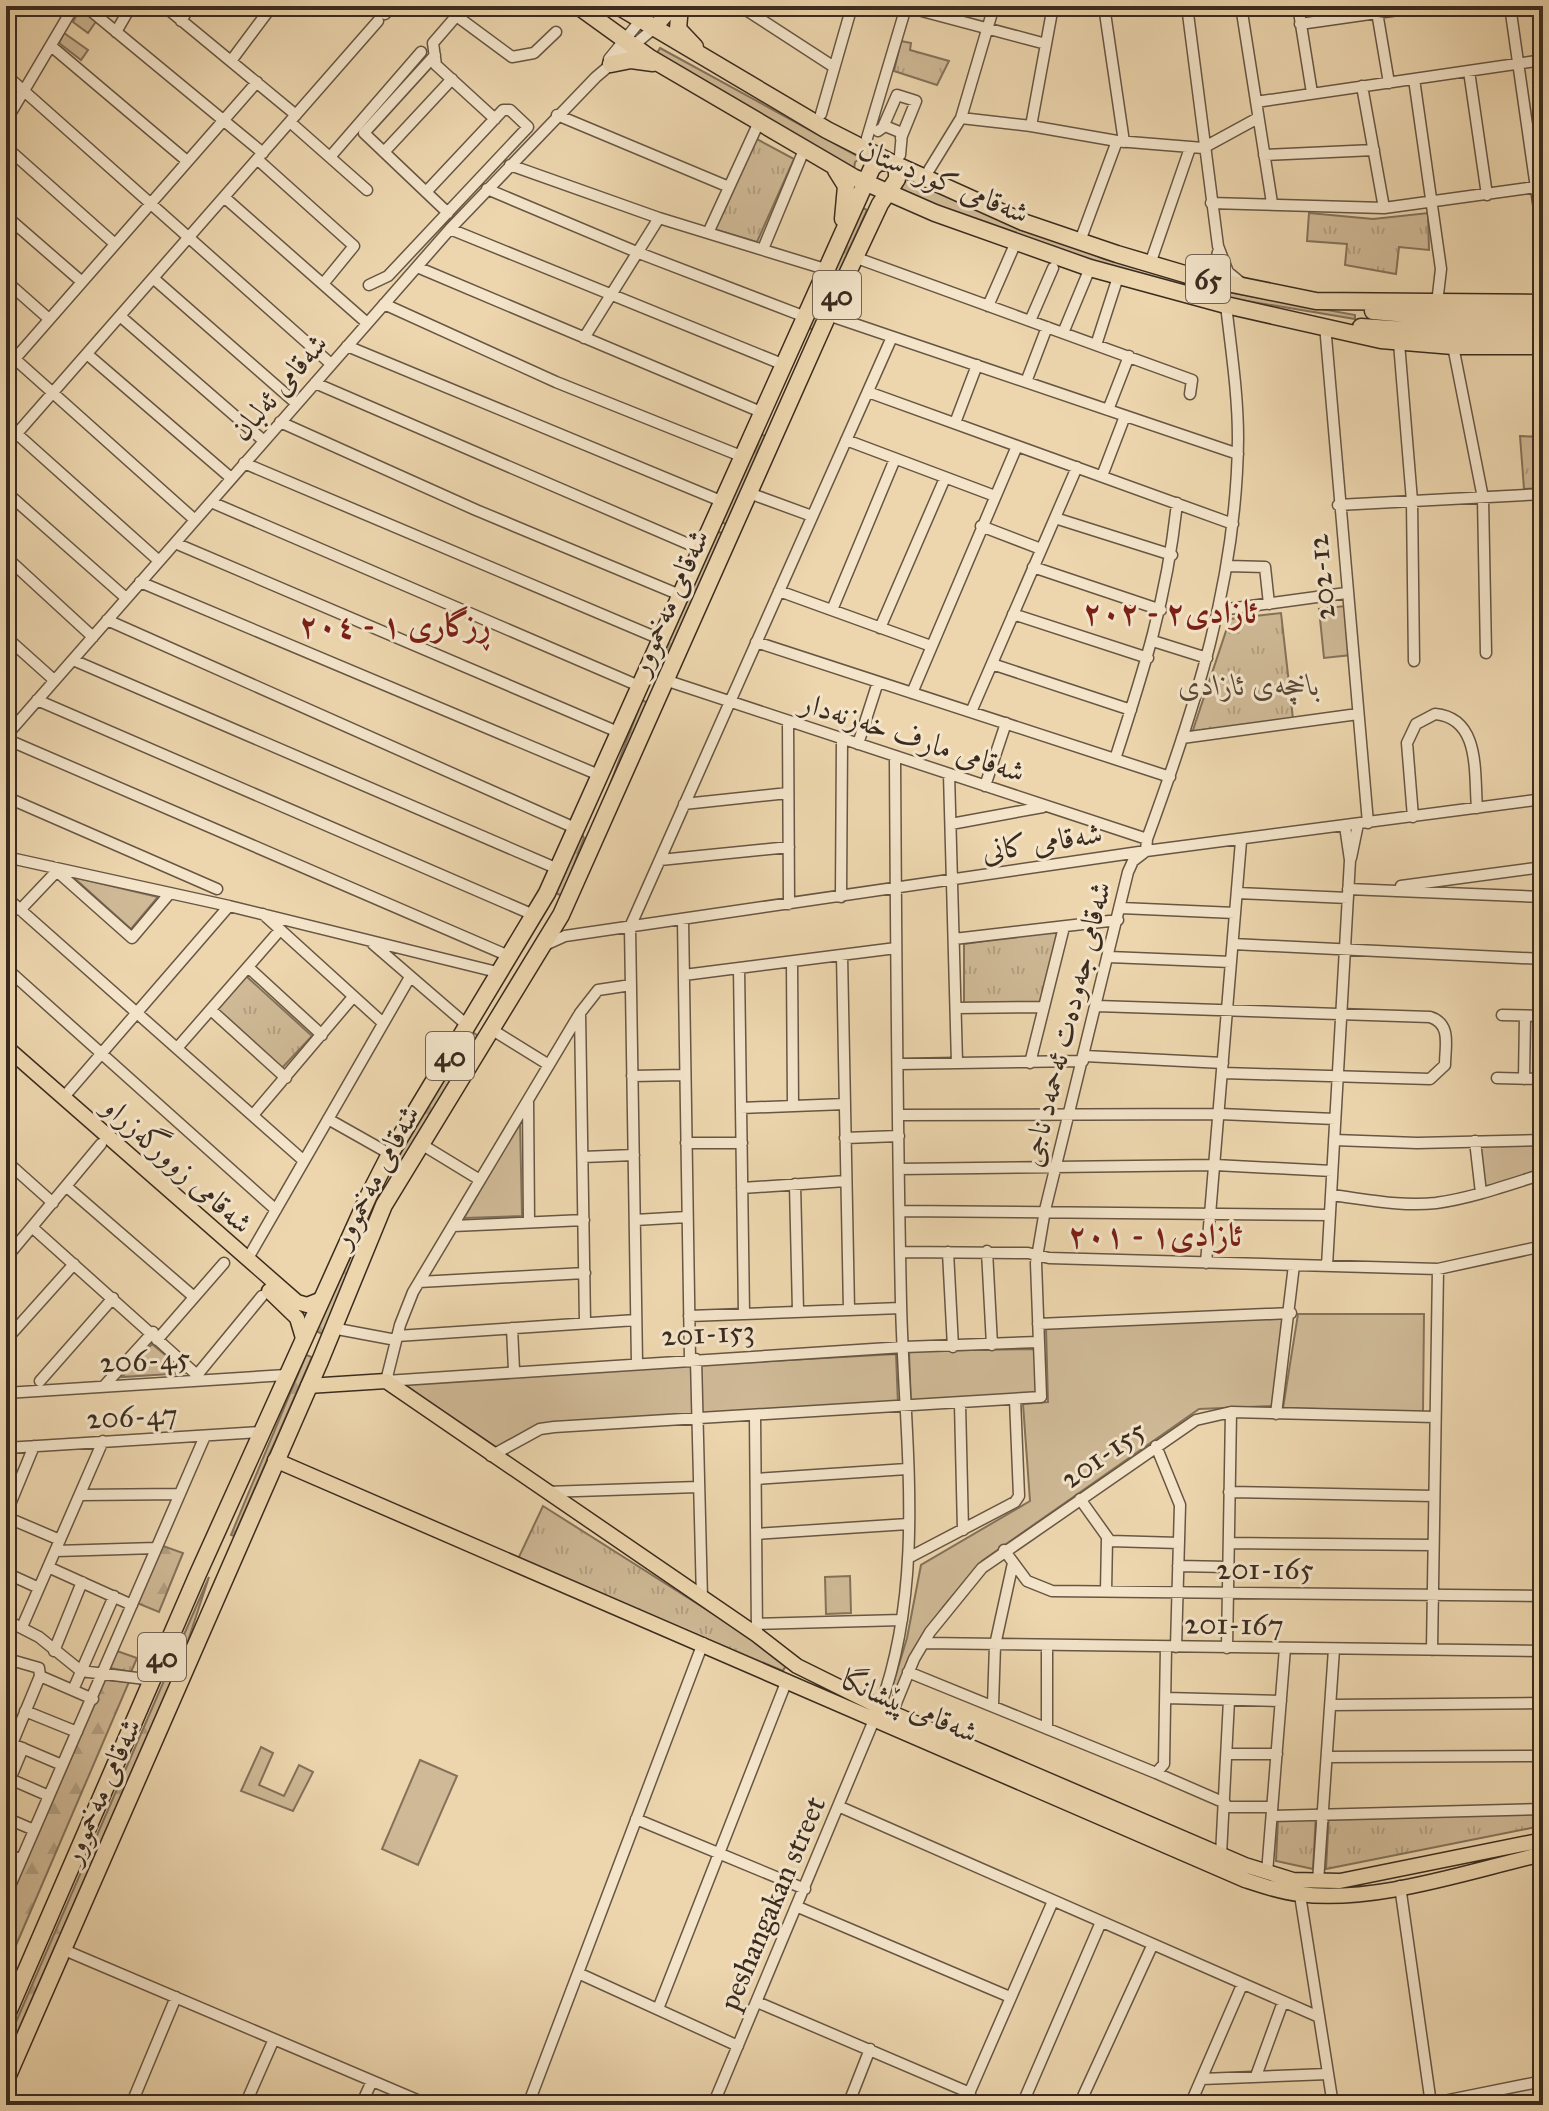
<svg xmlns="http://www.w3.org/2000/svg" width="1549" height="2111" viewBox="0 0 1549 2111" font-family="'IM FELL Great Primer',Amiri,serif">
<defs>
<pattern id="forest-firs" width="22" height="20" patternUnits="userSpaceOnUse" patternTransform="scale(2)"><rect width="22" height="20" fill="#cfb996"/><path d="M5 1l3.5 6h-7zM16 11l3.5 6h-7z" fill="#b29f81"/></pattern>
<pattern id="park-tufts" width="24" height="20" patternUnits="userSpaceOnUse" patternTransform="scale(2)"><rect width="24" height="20" fill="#cfb996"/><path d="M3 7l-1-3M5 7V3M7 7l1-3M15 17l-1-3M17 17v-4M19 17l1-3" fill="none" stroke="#b29f81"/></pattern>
</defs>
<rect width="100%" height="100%" fill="#edd6ae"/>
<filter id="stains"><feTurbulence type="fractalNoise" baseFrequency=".0025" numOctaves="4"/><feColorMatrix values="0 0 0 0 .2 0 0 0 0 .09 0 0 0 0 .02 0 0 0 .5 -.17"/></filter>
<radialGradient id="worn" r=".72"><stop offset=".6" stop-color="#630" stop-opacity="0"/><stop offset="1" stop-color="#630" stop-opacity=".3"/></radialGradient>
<path fill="#cfb996" stroke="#84725a" stroke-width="2" d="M81,7L97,20L88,33L73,22Z
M64,33L88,50L81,60L59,43Z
M660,48L861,158L855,162L854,169L657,53Z
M906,178L1104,259L1206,288L1355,315V319L1205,294L1102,265L900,192Z
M1345,606L1351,655L1324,658L1319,609Z
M73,877L158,897L131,929Z
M520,1122L522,1216L464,1218Z
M1543,1142V1169L1485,1188L1480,1145Z
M1289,1314L1274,1406L1199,1409L982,1561L943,1607L907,1664L898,1692L891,1691L907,1638L921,1565L1030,1501L1023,1404L1048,1402L1046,1328Z
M1298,1314H1424L1423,1412L1283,1408Z
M152,1344L187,1373L122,1377Z
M1035,1349L1037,1393L911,1405L909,1351Z
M896,1354L898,1404L538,1424L491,1450L402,1382Z
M850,1576L851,1613L826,1614L825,1577Z
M261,1747L273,1753L259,1785L284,1796L299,1765L313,1772L293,1811L241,1791Z
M420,1760L457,1776L418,1865L382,1849Z"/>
<path fill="url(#forest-firs)" stroke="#84725a" stroke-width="2" d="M861,207L867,210L813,330L807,327Z
M761,434L767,437L728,525L721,522Z
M717,531L724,534L671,652L665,649Z
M642,700L648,703L604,800Z
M583,836L584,838L562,896L556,893L580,837Z
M474,1033L480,1037L393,1174L322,1334L316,1331L373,1203L405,1142Z
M306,1355L312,1357L234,1536L231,1535Z
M163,1546L183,1553L159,1612L137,1603Z
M209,1577L185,1650L6,2059V2045Z
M105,1680L129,1682L8,1964L6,1908Z"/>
<path fill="url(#park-tufts)" stroke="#84725a" stroke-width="2" d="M901,41L911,43L910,50L949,61L937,85L894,71Z
M755,138L794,159L757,242L714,229Z
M1309,213L1373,219L1428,213L1429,250L1399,247L1396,274L1345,265L1347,244L1307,241Z
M1520,436L1543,437V488L1524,489Z
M1281,613L1293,719L1192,733L1230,619Z
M1059,930L1040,1003L964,1004V944Z
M246,976L312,1036L281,1069L216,1009Z
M543,1506L788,1661L783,1671L518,1559Z
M117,1651L137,1658L131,1672L110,1668Z
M1329,1813L1537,1814L1536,1827L1326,1869Z
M1316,1814L1313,1869L1276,1861L1278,1819Z"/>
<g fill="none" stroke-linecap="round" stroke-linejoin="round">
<g stroke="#675643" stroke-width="13">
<path id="minor" d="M85,6L263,153
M164,6L296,115
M367,6L368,10
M443,6L512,57L534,53L556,32
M465,6L433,43L436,65L495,119
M740,6L834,67
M903,6L1046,44
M1104,6L1124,142
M1187,6L1218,246L1228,272L1240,282
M1241,6L1272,203
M1298,6L1312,93
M1510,6L1543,237
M6,7L7,6
M1377,12L1389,83
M385,14L392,6
M181,21L190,6
M1300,24L1426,6
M116,32L131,6
M51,46L187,161
M435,55L364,133L448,213
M609,59L640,21
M231,61L272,6
M1469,71L1487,195
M6,75L331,364
M1414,79L1441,269L1437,303
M1362,86L1384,208
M1256,102L1543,60
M821,114L852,6
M557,115L729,187
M961,118L1031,126L1117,141L1203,148L1258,118
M6,121L74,6
M290,122L367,190
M1031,126L1053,6
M883,127L897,95L916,101L901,138
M878,131L885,126L902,133L900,155
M867,138L906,7
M6,147L115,244
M384,152L452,79
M1264,155L1374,150
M330,157L421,52
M257,159L354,246L323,284
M510,165L659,218L825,269
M929,170L961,118L994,6
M487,189L639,253L803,316
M224,197L367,323
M1211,203L1384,208L1543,186
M6,216L82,282
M450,229L782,364
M708,233L759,122
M1080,241L1117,141
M763,249L804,150
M854,257L1192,380L1190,394
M1150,264L1190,148
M417,267L761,412
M1196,273L1214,268L1218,252
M153,278L297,404
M6,281L49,319
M369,285L388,276L528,127L510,110H503L426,192
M384,304L556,382L741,456
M988,306L1016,242
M828,315L1238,454
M120,316L264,441
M1030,321L1053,268
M1325,325L1368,823
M1063,333L1090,268
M584,338L659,218
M1399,343L1412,501L1414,661
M1096,345L1118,277
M347,346L721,501
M1453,346L1483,498L1486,653
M6,351L195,520
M87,354L231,478
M6,369L257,82
M1026,382L1047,327
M315,383L700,549
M868,392L1233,524
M1108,410L1129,356
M280,422L476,510L680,595
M955,423L977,365
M17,434L159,561
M846,440L995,496
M6,446L378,21
M244,463L660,639
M1102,476L1125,416
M6,492L126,598
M749,493L812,516
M211,502L639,686
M1338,505L1543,494
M1055,518L1172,555
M981,526L1041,549
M175,543L618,732
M6,557L93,637
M1228,566L1265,567L1269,604
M1033,567L1161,610
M140,582L599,775
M779,591L931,646
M832,610L895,459
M1221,610L1346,593
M1013,614L1148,658
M107,620L575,828
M880,628L945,478
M6,637L54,680
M1153,641L1207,658
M756,642L1170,777
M73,660L558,869
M992,664L1131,710
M665,680L1147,839
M912,693L1017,446
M37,700L536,916
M971,712L1077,467
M788,721L789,904
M6,736L450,229L596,77L653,29
M1182,738L1358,714
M6,739L511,957
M858,744L878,682
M1115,759C1144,670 1167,598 1177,503
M949,774L957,1063
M985,786L1006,723
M6,797L217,889
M684,804L788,793
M1413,817L1407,743L1416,724L1435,714C1481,718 1474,774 1477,808
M951,824L1043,807
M6,857L229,906L501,973
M1351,858L1358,824
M660,860L789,847
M52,867L132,938L170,893
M1401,886L1543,867
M1348,889L1543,897
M1237,893L1348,898
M6,897L304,1161
M841,897L842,739
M1121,908L1235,913
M20,910L57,871
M263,914L383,1023
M683,920L690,1360
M954,939L1118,920
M373,944L468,1026
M1233,944L1543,959
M545,945L565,936L1146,851L1543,799
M842,955L849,1310
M1109,957L1231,962
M792,962L793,1106
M248,967L322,1035
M6,968L276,1210
M739,968L744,1314
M684,975L896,948
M631,985L598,990L580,1013L413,1292L400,1325L386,1381L904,1347L1038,1342
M1097,1006L1430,1017C1452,1024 1445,1046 1445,1065L1430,1079L1223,1073
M956,1008L1044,1007
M211,1010L286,1078
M580,1013L585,1323
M1502,1015L1543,1016
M491,1029L549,1065
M178,1047L280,930
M1085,1056L1223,1063
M1030,1063L1064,927
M898,1064L1083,1061
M632,1076L685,1075
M1497,1078L1543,1079
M1524,1079L1525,1016
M63,1098L229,906
M528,1100L529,1222
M741,1108L845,1104
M253,1115L353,997
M899,1115L1220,1114L1335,1119
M328,1119L390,1154
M845,1138L899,1136
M1334,1140L1417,1143L1543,1140
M1475,1141L1481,1193
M686,1143H742
M421,1144L480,1180
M583,1157L634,1155
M6,1161L53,1203
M899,1169L1215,1165L1332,1171
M795,1184L798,1311
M67,1187L194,1297
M742,1188L846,1181
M1331,1195C1365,1199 1401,1207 1436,1203C1472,1198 1508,1185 1543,1174
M900,1211L1330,1215
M635,1220L687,1217
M453,1226L584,1220
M33,1228L197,1375
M987,1251L992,1345
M901,1252L1028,1253L1049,1258L1438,1269L1543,1246
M948,1252L953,1347
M6,1258L101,1144
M247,1260L410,977
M1206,1263L1241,841
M1327,1266L1350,860L1345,826
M419,1282L585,1273
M689,1316L901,1308
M1038,1324L1291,1313
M332,1328L396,1340
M512,1328L514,1370
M397,1336L636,1320
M6,1340L74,1264
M157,1340L224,1263
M696,1359L702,1599
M637,1363L630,927L892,337
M197,1375L262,1296
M40,1381L113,1298
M104,1386L153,1332
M6,1393L286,1375
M960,1404L963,1530
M1276,1414L1294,1265
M755,1416L757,1635
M1156,1446L1180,1505L1176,1647
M6,1448L261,1432
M491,1456L540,1429L554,1427L1041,1397L1036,1263L1045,1210L1128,872L1133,861L1146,851L1147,839C1195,708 1237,580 1238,438C1238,394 1231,349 1226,305
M756,1479L907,1469
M546,1492L698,1487
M1229,1492L1434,1496
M80,1495L180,1494
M1080,1499L1110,1541L1179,1543
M6,1514L34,1446
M6,1517L60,1540
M756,1534L908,1524
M1229,1543L1433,1545
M1004,1550L1027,1581L1052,1591L1543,1596
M56,1551L156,1548
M910,1557L1015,1502L1019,1496L1015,1399
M1178,1566L1228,1567
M48,1567L132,1605
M6,1573L39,1588
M1106,1591L1107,1539
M6,1620L39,1637L81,1671L153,1680
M757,1624L902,1620
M22,1627L103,1441
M925,1643L1543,1651
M1047,1645V1729
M1227,1648L1231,1412
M1432,1650L1438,1269
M54,1651L82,1582
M6,1668L11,1660L39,1668L40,1676L93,1699
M908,1672L1156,1773L1164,1764L1166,1647
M73,1690L114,1596
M1166,1698L1281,1701
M993,1705L995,1645L1013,1563
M1331,1705L1543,1703
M880,1707C927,1578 904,1437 901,1303C897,1121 896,939 895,757
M25,1711L77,1732
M892,1713L914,1659L930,1632L982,1568L1196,1420L1231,1412L1435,1417
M8,1742L62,1765
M12,1744L40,1676
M1227,1754H1277
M1328,1757L1543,1756
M1156,1773L1225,1803
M10,1779L49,1796
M6,1789L23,1748
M838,1806L1319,2017
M1225,1807H1272
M1272,1816L1543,1809
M6,1818L34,1830
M636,1819L805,1889
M1540,1841L1543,1806
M6,1853L21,1860
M1221,1855L1229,1700
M1267,1873L1285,1648
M1318,1882L1334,1649
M1400,1886L1431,2104
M6,1895L205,1436
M1300,1895L1333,2105
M798,1907L1010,1997
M62,1949L429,2105
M578,1973L738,2046
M757,2002L970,2093
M658,2009L787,1680
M1256,2076L1283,2002
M1202,2079L1328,2074
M131,2105L176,1997
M245,2105L274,2039
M361,2105L372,2081
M528,2105L703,1643
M713,2105L874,1720
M848,2105L870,2049
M964,2105L1053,1901
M1022,2105L1101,1922
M1079,2105L1152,1946
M1190,2105L1242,1985
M1424,2105L1543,2081"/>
</g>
<g stroke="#3a2b1f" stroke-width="17">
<path id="major" d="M640,21L652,6
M653,29L674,6
M6,1047L297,1302L307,1305L322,1299
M269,1291L297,1318L303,1338
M308,1386L386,1381L757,1635L797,1666L892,1713L1245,1865L1293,1880L1340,1881L1543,1840
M275,1460L1245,1880C1263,1886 1280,1892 1299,1894C1374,1904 1469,1871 1543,1854"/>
</g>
<g stroke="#3a2b1f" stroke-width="19">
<path id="highway" d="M578,6L650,58L853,177L935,213L1090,268L1226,305L1381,340L1453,346H1543
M618,6L827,130L892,163L1023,222L1117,254L1188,275L1316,301L1543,303
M680,6L678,29L695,47
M611,64L631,60L653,63
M836,170L846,186L843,219
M1373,311L1452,318L1543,317
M1361,327L1452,333L1543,331
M6,2017L197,1576L369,1195L390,1154L547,893L872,168L879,162L892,163
M6,2080L320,1361L384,1205L561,915L828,315L880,204L897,179V170L892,163"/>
</g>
<use href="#minor" stroke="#f3e4ca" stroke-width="10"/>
<use href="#major" stroke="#edd6ae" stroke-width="14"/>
<use href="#highway" stroke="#edd6ae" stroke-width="16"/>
</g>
<g text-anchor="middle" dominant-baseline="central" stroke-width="6" stroke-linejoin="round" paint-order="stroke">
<g fill="#f3e4ca" stroke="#726252" stroke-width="2">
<rect x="1186" y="255" width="44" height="48" rx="6"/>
<rect x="813" y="271" width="48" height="48" rx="6"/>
<rect x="426" y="1032" width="48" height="48" rx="6"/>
<rect x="138" y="1633" width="48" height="48" rx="6"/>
</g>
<g font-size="28" font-weight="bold" fill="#3a2b1f">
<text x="1208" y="279">65</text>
<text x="837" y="295">40</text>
<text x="450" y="1056">40</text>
<text x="162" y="1657">40</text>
</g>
<g font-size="30" fill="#3a2b1f" stroke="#f3e4ca">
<text transform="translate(944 181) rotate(22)">شەقامی کوردستان</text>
<text transform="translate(279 387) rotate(-49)">شەقامی ئەلبان</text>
<text transform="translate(1321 577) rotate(-95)">202-12</text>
<text transform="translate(669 602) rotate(-66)">شەقامی مەخموور</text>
<text transform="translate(913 737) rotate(18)">شەقامی مارف خەزنەدار</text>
<text transform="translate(1042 842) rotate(-9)">شەقامی کانی</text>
<text transform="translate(1066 1024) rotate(-76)">شەقامی جەودەت ئەحمەد ناجی</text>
<text transform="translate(178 1165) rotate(42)">شەقامی زوورگەزراو</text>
<text transform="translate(375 1176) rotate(-62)">شەقامی مەخموور</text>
<text transform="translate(708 1333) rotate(-3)">201-153</text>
<text transform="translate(145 1360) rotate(-3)">206-45</text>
<text transform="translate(132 1416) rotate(-3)">206-47</text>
<text transform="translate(1103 1454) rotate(-35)">201-155</text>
<text x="1265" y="1569">201-165</text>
<text transform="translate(1234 1624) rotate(1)">201-167</text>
<text transform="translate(910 1706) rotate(23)">شەقامی پێشانگا</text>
<text transform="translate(101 1791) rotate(-66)">شەقامی مەخموور</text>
<text transform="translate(772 1903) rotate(-67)">peshangakan street</text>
</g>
<g font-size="30" font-style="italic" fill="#584737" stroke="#f3e4ca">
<text x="1249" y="685">باخچەی ئازادی</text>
</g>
<g font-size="32" font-weight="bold" fill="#7a1f14" stroke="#f3e4ca">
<text x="1170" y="612">ئازادی٢ - ٢٠٢</text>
<text x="395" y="625">ڕزگاری ١ - ٢٠٤</text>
<text x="1155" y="1235">ئازادی١ - ٢٠١</text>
</g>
</g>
<rect width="1549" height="2111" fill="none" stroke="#edd6ae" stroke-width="32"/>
<rect x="8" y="8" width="1533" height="2095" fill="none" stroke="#3a2b1f" stroke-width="4"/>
<rect x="16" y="16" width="1517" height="2079" fill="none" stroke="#3a2b1f" stroke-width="2"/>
<rect width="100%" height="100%" filter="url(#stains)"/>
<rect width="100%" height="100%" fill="url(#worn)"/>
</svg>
